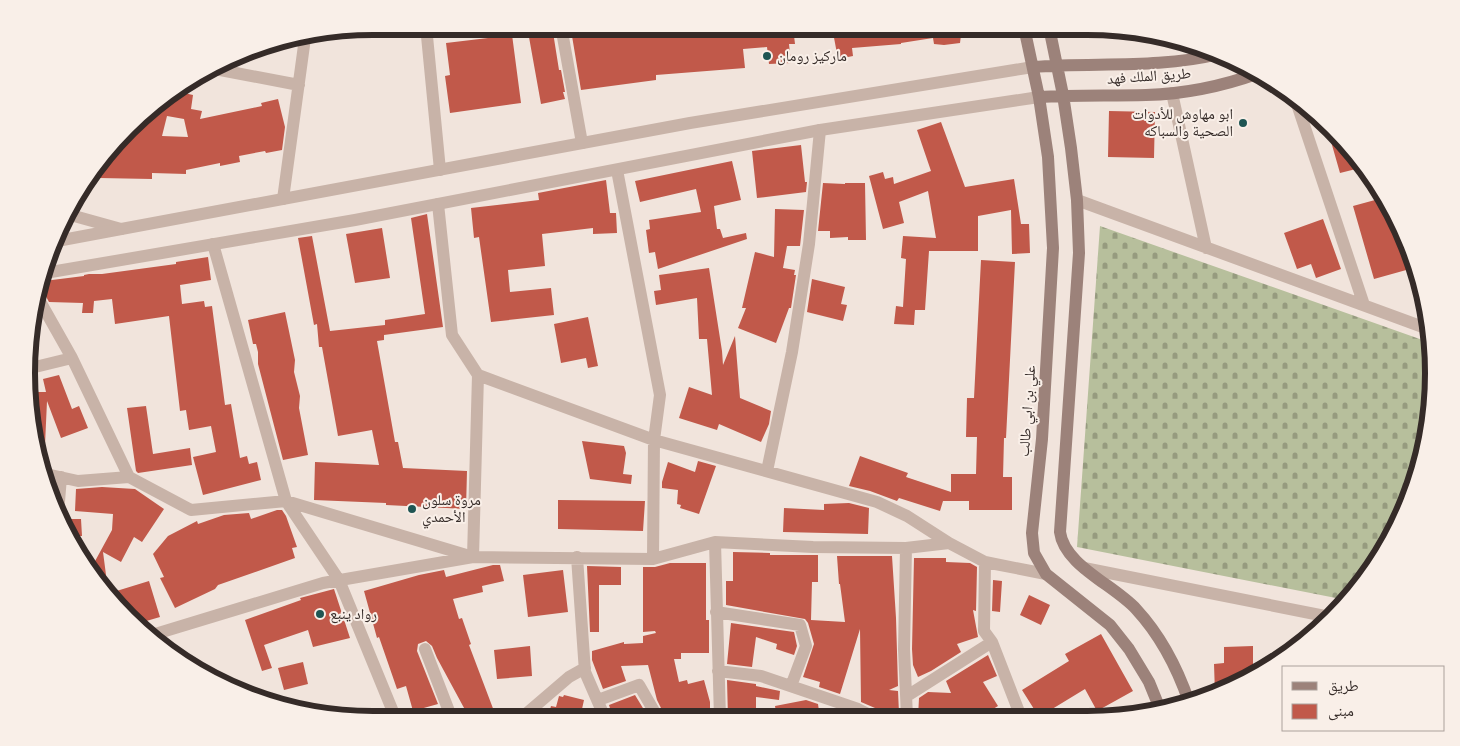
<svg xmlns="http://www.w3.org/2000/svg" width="1460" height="746" viewBox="0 0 1460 746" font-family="Cabin,'Noto Naskh Arabic',sans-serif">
<defs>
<pattern id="cemetery-stones" width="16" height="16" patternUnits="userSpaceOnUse" patternTransform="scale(1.25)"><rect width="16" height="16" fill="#b7bf9c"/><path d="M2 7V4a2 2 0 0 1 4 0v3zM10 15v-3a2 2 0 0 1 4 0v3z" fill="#969b7f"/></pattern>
</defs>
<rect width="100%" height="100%" fill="#f1e4dc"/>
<path fill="url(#cemetery-stones)" d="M1100,226L1431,343C1432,361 1435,380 1433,397C1425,469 1398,548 1346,600L1077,547Z"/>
<path fill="#c1594a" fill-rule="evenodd" d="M527,26H552L559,70H561L565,92H563L565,99L541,104Z
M578,26L793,27L795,44H789L791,63L769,64L767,47L743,49L745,68L656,75V80L581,90L572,36Z
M511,27L521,103L450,113L445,76L450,75L446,43L488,38V30Z
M832,27H962L960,43L944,45L934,44L933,38L901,43V44L852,48L853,56L838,59Z
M175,91L193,95L191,109L202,111L200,119L262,106L261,103L278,99L285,127L282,150L266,153L265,151L239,156L240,162L220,166V163L186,170V174L152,173V179L99,178V163L112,144L162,98ZM167,116L184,119L188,137L162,136Z
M1109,111L1155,112L1154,158L1108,157Z
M941,122L965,187L1014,179L1021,224H1029L1030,253L1012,254L1011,210L978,216V251H929L925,310H915L914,325L894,324L896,306L903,307L906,259L901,258L903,236L936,238L928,191L899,202L904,223L883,229L869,176L883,172L885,179L893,177L894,184L931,171L917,130Z
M1326,124L1348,144L1364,167L1340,173Z
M801,145L805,182H807L806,192L757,198L752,151Z
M732,161L741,200L714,206L717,229H720L723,238L746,233L747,239L658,269L655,252L649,253L646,230L650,229L649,220L701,212L696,189L640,202L635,181Z
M606,180L610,213H616L617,233L593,234V228L542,234L545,266L508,270L510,292L551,288L554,315L491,322L479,237L474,238L471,208L539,200L538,193Z
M823,183L845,184V183H865L866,240H848V237L830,238V231H818Z
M1386,197L1417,267L1374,279L1353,206Z
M775,209L804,210L800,246H787L783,268L795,270L794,275H796L791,308H789L776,343L738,328L746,308H742L755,252L774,257Z
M427,214L443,327L384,335V340L377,341L395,442H398L403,468L467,471L466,509L386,505V503L314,500L315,462L379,465L372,430L338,436L322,347H319L317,324L314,325L298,238L312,236L330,331L385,325V320L425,314L411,218Z
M1323,219L1341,269L1316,278L1311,264L1297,269L1284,233Z
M382,228L390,278L355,283L346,234Z
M208,257L211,280L180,285L182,304L204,301L205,307L212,306L225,405L231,404L240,458L247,456L249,464L257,462L261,480L203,495L193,457L216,452L211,426L189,430L186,410L180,411L169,316L115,324L112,299L94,301L93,313H82L83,303L49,302L43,291L44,281L84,276V275L89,274H102L176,264V262Z
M981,260L1015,262L1006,438H1004L1003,477H1012V510H969V501H943L940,511L899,498L897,501L870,491L849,486L860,456L908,473L906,477L951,492V474H976L977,437H966L967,398H974Z
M709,268L722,351L723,365L735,336L740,398L771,411L769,424L761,442L719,424L717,430L679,418L689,387L712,395L707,339H699L697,298L656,305L654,291L661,290L659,275Z
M812,279L845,287L841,304L847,305L843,321L807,312Z
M285,312L295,360L294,372L300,396L299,408L308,455L283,460L258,364V352L256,344H253L248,320Z
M588,317L598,366L588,368L586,358L561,363L554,324Z
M59,375L72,409L79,406L88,428L61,438L47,401L45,445H37L29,418L30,392H46L43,379Z
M146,406L153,454L190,448L192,465L138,473L136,471L127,408Z
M582,441L624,446L626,453L623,474L632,475L631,484L590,479Z
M698,461L716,466L699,514L680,508L681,505L677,504L678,490L662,488V482L668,462L695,472Z
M102,487L135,489L164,509L142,542L134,537L121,562L103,552L108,590L88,563H94L112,530L113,514L75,511L76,489Z
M558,500L645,501L643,531L558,529Z
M849,503L869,508L868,534L783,532L784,508L824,510V504Z
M277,510H282L286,516L297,547L292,548L295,558L218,585L215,589L175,608L160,578L164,577L153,554L168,536L197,521L198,524L224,515L249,513L251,519Z
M71,519H81L82,536H72Z
M733,552L770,553V555H818V582H812L811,620L845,622L840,584H839L837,556H892L896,618L898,686L889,690L898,691L899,713L884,714V708H875L861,702L860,629L840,694L819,687L820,682L803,677L814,644L808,623L805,619L726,605V581H733Z
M914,558H946V562L970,563L977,567L976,611L973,610L978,637L957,644L961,652L931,671L918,677L913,665L912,649Z
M670,563H706V620H709V653H681V659H674L679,682L687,680L688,684L704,680L710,702V716L703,718H666L657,700L648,665L621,666L626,681L603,689L592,660V651L624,642V644L643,643V636L656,633L655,631L643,632V567H655Z
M493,565H500L504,581L482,586L483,592L453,599L459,619L462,618L471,644L469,645L497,719H470L437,658L432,646L426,641L418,644L417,651L438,704L413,711L406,686L397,689L379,637L377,638L364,591L419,575L444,570L446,577Z
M587,566L621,567V585H599V632H590Z
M563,570L568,612L528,617L523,575Z
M993,580L1002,581L1000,612L992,611Z
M149,581L160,617L136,624L128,618L110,593Z
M334,589L350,638L313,647L308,630L264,645L272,668L262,671L245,620L301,600L300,598Z
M1029,595L1050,605L1041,625L1020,615Z
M731,623L794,632L797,646L794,655L776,649L777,644L756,637L752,667L727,664Z
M1101,634L1133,691L1097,711L1085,689L1039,717L1022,690L1069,661L1065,654Z
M530,646L532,676L497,679L494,650Z
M1253,646V666H1267L1215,694L1214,664L1224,663V647Z
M988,655L997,676L983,682L998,706L980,717H918L919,698L928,692L951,693L946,681Z
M303,662L308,684L284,690L278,668Z
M727,680L756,684V686L780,691L779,700L756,697V718H728Z
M564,695L584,700L580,718H548L551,706L556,707L559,696L563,697Z
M635,695L649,718H630L628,714L613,718L609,705Z
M806,700L818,704L820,718H777L775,706Z"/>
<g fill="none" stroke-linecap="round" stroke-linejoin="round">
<path stroke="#c8b3a8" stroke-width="12" d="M426,26L440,170
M561,26L582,143
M426,30L451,26
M215,69L299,85
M1172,93L1206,248
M1294,95L1364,305
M617,170L660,395L654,440L653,559
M283,199L305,38
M1077,200L1431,330
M438,204L452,335L478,375L654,440L877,502L907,516L949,543
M67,214L121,229
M213,244L286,501L339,580L396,719
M37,296L72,358L129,477
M31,368L72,358
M767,471L792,352L809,244L820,130
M46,474L78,481L129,477L191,510L286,501L473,557L478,375
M58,514L61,477
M715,542L720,718
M906,548L904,649L907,717
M577,557L585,672L605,718
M1084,568L1330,617
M716,612L800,625L806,646L791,686
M152,635L323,583L473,557L653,559L715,542L813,547L906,548L949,543L985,562L1046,574
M992,642L1021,717
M425,649L452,719
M718,671L761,676L858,709L874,717
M907,696L992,642L984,631L985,562
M601,699L639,685L658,718
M520,719L569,677L585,668"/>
<path stroke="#c8b3a8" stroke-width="12" d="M57,241L690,123L1033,67
M45,273L355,220L820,130L1039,97"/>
<path stroke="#9c827a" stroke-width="12" d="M1024,27L1039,97L1048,157L1053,248L1042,439L1032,533L1034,553L1046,574L1110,625L1129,649L1149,682L1160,709
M1049,27L1063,95L1071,148L1077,200L1079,253L1060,532C1064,565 1114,585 1136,609C1161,636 1177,667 1189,702
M1033,67C1095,62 1157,69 1219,54
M1039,97C1075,95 1111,96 1146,95C1184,94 1223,86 1259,73"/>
</g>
<g fill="#1f5553" stroke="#f9efe8" stroke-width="2">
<circle cx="767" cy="56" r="5"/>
<circle cx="1243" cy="123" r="5"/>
<circle cx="412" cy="509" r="5"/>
<circle cx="320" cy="614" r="5"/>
</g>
<g text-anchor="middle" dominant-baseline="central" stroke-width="4" stroke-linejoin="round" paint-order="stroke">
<g font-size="15" fill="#352b28" stroke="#f9efe8" text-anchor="start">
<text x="777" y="56">ماركيز رومان</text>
<text x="1233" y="114" text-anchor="end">ابو مهاوش للأدوات<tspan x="1233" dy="17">الصحية والسباكه</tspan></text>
<text x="422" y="500">مروة سلون<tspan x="422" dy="17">الأحمدي</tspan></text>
<text x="330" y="614">رواد ينبع</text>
</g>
<g font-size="15" fill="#352b28" stroke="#f9efe8">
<text transform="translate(1149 76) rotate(-4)">طريق الملك فهد</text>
<text transform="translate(1027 411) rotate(-86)">علي بن ابي طالب</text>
</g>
</g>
<path d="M0 0H1460V746H0ZM373 35H1087A338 338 0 0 1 1425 373V373A338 338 0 0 1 1087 711H373A338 338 0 0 1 35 373V373A338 338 0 0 1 373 35Z" fill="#f9efe8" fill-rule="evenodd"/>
<path fill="none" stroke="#352b28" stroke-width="6" d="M373 35H1087A338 338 0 0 1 1425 373V373A338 338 0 0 1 1087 711H373A338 338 0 0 1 35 373V373A338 338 0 0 1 373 35Z"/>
<rect x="1282" y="666" width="162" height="65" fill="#f9efe8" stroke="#aba19b"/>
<rect x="1292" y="682" width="25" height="8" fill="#9c827a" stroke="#aba19b"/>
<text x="1328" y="691" font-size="15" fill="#352b28">طريق</text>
<rect x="1292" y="704" width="25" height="15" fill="#c1594a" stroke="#aba19b"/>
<text x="1328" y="716" font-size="15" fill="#352b28">مبنى</text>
</svg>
